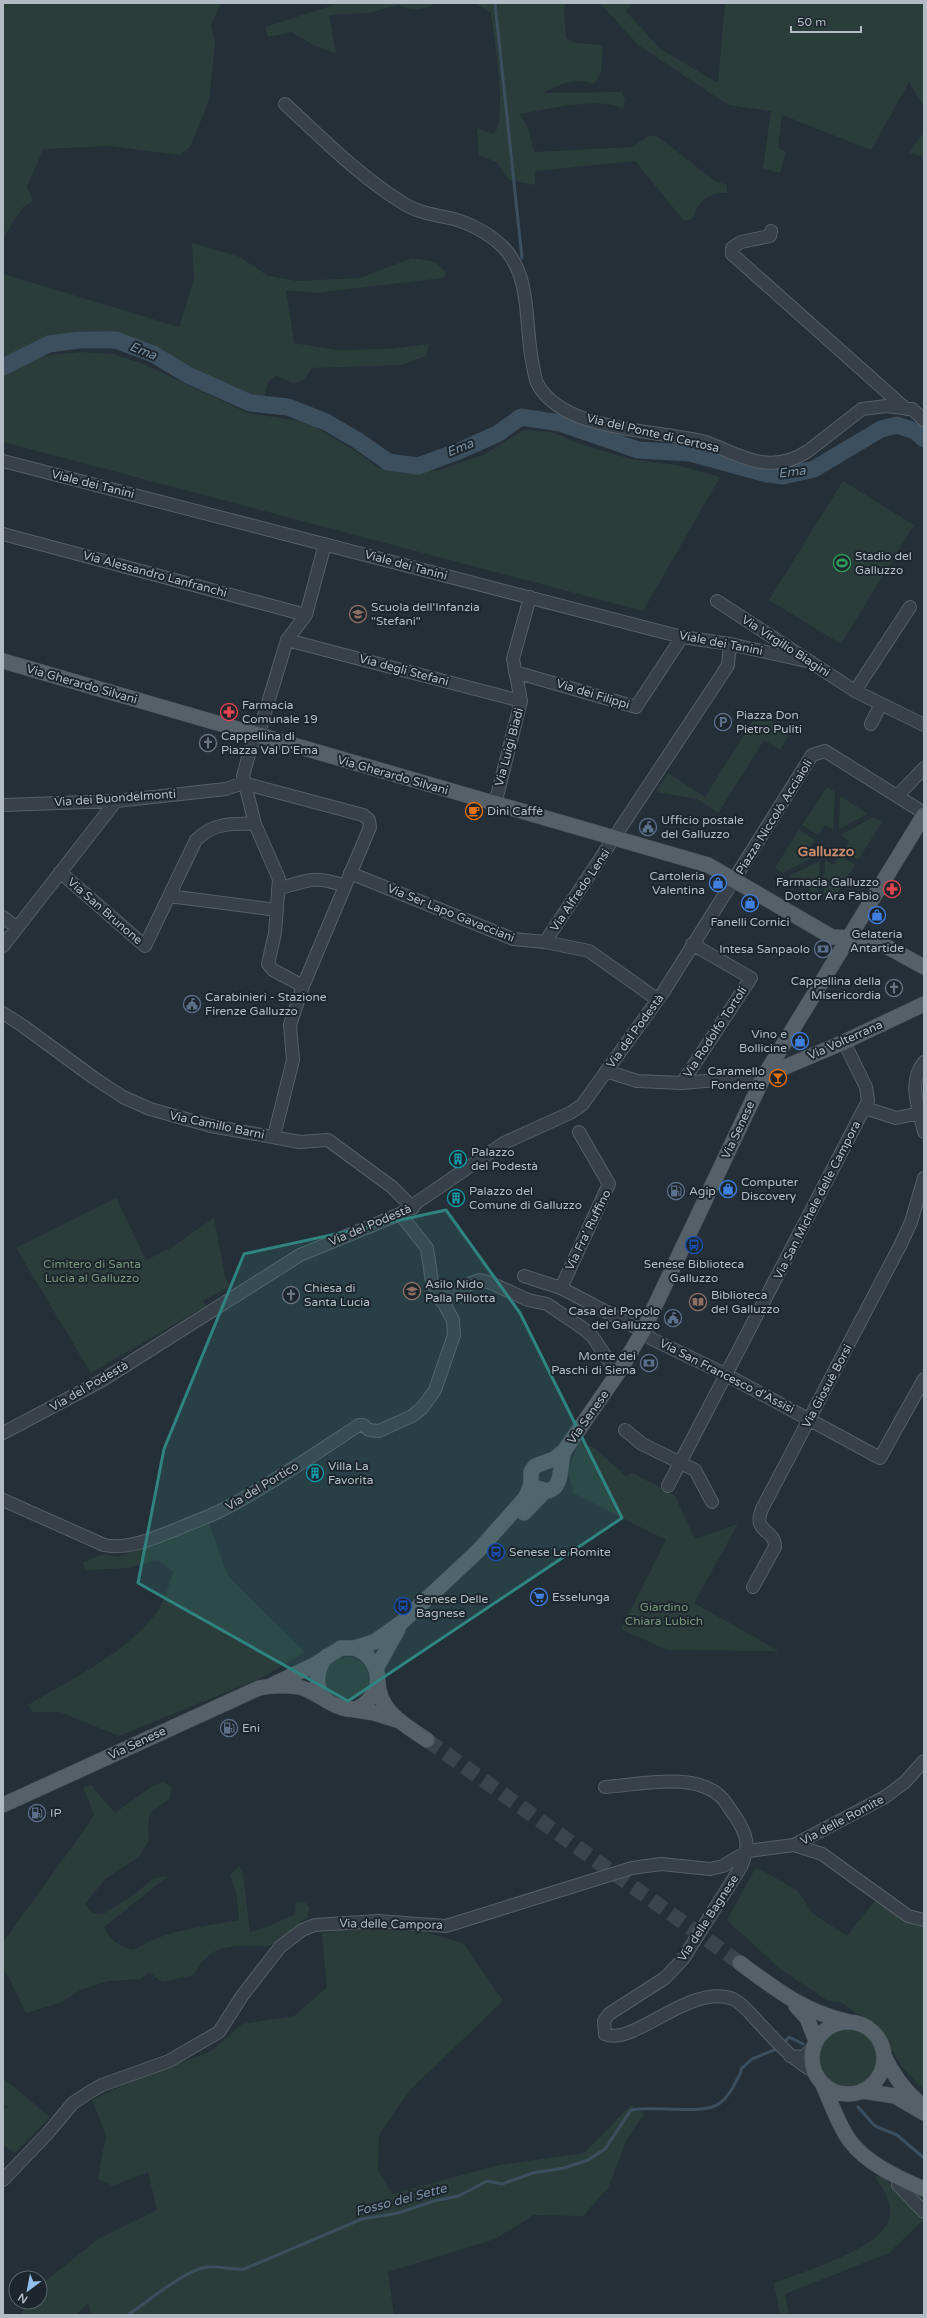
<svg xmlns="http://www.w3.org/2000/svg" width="927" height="2318" viewBox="0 0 927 2318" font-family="'Varela Round',sans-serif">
<rect width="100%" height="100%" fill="#252f38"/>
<path fill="#2a3d3b" d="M3,3H221L211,26L215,42L209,101L190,147L179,155L110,146L43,149L27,187L33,201L23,207L3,238Z
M340,3H436C422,10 413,12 399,5L368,13L329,15L336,53L315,46L292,32L268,37L265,27Z
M475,3H565L564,11L566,38L575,43L603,45L601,72L594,84C576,77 560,83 544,93L622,92L625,100L623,109C600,96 546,110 520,114L528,127L534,152L632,147L649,136H657L715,181L727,185V193C707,192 699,201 692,219L684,221L635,161L535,171V185L509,180L496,162L479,155L477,128L494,134C508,117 494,37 491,13Z
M600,3H632L626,11L659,48L718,83L725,3H924V106L909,82L871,150L782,115L778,148L786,152L780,173L763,168L771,111L728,105L638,45Z
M924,132V156L909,153Z
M192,243L240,257L268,276L297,281L360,278L412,258L435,262L446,273L443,278L315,293L286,290L294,343L336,350L389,349L429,344L426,356L401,365L312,368L304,380L293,383L276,376L268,382L264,397C240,396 224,384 203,373C167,355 120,329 80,331C60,332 22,349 3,358V274L179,327L194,280Z
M80,352L113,354L144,364L248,413L307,422L357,452L378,468L405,473L439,470L483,455L524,430L551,432L586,446L631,459L676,465L720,477L643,611L3,442V376L43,356Z
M843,481L914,525L841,644L769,600Z
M758,712L790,733L780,750L764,740L718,813L697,799L656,792L668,773L705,797Z
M827,787L835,792L833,830L825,825L818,835L802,825Z
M840,796L868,814L839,829Z
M873,817L882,822L858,860L843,850L849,841L841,835Z
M799,830L815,840L809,849L817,855L783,873L775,868Z
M840,855L855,865L831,903L823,898L825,860L833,865Z
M820,861L818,895L789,876Z
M116,1198L146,1260L169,1249L214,1218L225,1277L230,1286L203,1301L206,1306L91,1373L16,1248Z
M579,1442L594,1448L626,1476L633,1473L675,1496L695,1539L738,1524L694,1603L779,1651L667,1650L621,1629L666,1540L573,1493L568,1470Z
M209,1524L228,1576L305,1652L261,1678L119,1736L60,1712H33L28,1705C71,1679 121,1656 153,1617C164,1604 168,1588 173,1572L158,1560L127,1568L91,1570L85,1571L83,1562L104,1554L117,1557Z
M325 1679a22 22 0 1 1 44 0a22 22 0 1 1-44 0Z
M164,1782L172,1788L169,1799L150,1813L148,1826L149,1840L139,1857L105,1879L85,1904L93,1913L103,1914L136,1893L154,1878L168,1876L104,1927C110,1941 120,1947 134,1950C164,1930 203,1927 239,1920L236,1891L230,1875L239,1866L243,1874L250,1932L267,1927L295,1914L296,1902L306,1903L309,1907L308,1916L274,1944L268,1946C234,1946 211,1941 194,1975L162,1982L149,1972L141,1979L109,1981L82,1989L62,2002L26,2013L6,1972L3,1973V1942L88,1825L94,1814L83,1788L91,1785L115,1813L154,1785Z
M756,1867L798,1891L813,1914L847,1936L877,1898L924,1926V2090L902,2067L879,2027L840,2002L828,2001L780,1969L727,1920Z
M361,1924L423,1931L464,1944L503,2001L411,2089L379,2134L378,2170L392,2194L499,2165L584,2153L631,2105L644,2114L627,2139L608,2188L583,2216L534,2215L495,2239L388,2272L394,2315H92L88,2304L75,2315H20L30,2302H40V2290L48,2279L98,2239L157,2210L148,2172L113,2186L98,2179L106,2135L92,2100L121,2086L211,2051L242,2024L294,2016L327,1987L322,1934Z
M818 2057a30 30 0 1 1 60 0a30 30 0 1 1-60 0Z
M3,2078L50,2117L15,2153L3,2145V2109L9,2108L3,2104Z
M882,2175L893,2187L924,2194V2219L889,2253L785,2294L789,2315H780L774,2283C800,2273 887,2247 890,2216C892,2201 883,2189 875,2177Z"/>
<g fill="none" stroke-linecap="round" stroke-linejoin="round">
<path stroke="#3c4f5f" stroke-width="3" d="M495,3L522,258
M783,2044L789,2037L803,2044
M858,2107L875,2126L897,2135L924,2158
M128,2315C146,2303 186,2269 207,2267C219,2266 231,2270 244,2269L362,2219L398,2213L434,2201L459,2196L487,2181L502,2184L533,2173L564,2168L588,2160L605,2149L631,2110C653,2105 705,2116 720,2103C730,2096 735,2083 741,2072V2069L752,2059L779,2048"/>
<path stroke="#3c4f5f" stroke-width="17" d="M3,367L49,344L79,340H116L153,354L188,375L250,403L288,407L326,422L357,440L388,462L418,466L459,451L497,434L521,417L560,423L638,450L690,453L767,474L783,476L814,469L881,429L897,425L915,431L924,439"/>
<path stroke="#3a444d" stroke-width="15" stroke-dasharray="15 8" stroke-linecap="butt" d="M427,1740L740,1963"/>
<g stroke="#565f66" stroke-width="14">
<path id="minor" d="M285,104C323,139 361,178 406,205C420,213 435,215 450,218C467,222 489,233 502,246C533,276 524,327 533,366C534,371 535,378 537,383C563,433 658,429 705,442C723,448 742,459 761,462C778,465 794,460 808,451L862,409L886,406L912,409L924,420
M771,231L770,236L741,242L732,248V254L906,409
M3,461L682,637L730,644L811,662
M3,534L306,615
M717,601L855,691L924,725
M287,640L521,701
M515,672L636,707L682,637
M855,691L910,607
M871,724L881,704
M897,796L924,768
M495,804L521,701L513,659L530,597
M3,805L116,801L226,789L243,783L363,815L369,820L370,827L303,986L290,1025L293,1060L274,1136
M60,872L145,946L196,840C213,823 232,823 255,824
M350,873L513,939L545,942L589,951L658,1000
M278,889C308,880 315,875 345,886
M169,896L277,910
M3,917L17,928
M545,942L723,673L728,665L730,644
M3,946L116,801
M303,986L273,970L268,964L275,933L279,879L255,824L243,776L251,747L261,726L287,640L306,615L325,544
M3,1013L23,1026L94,1078L123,1097L150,1109L211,1126L300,1142L328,1140L392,1187L413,1208
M924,1062C907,1083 919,1108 924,1132
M606,1071L637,1081L682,1083L764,1076
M682,1083L751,978L692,944
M865,1108L896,1118L920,1113
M524,1276L561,1288L643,1331L652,1339L725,1374L880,1458L924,1379
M561,1288L609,1184L579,1132
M442,1302L471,1283L480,1280L491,1283L528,1300L547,1304L584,1329L593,1337L608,1360L620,1370
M625,1430L642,1444L695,1470L712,1502
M3,1433L101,1381L300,1255L400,1214L504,1143L570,1113L582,1105L664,991L812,755L825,751L924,813
M668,1486L868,1101L866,1087L844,1042
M3,1500L104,1545C128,1550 155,1538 177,1529C193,1522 209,1517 224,1509C271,1484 315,1454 359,1425H363L369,1430L379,1431L412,1416L422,1408L435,1390L454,1335L453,1320L432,1282L427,1248L400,1214
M753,1587L775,1547C775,1528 752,1534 762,1509L901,1244L911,1222L924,1178
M605,1787C639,1785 697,1770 723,1799C727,1804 731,1811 735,1816C748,1836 750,1846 741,1867L683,1959L665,1978L609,2014L604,2021L605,2034C634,2047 690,1982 733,1999C744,2004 752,2016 760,2024C777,2042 792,2060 815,2072
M794,1845L822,1854L908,1916L924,1920
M790,2056L803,2057L813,2048
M898,2177V2185L924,2212
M3,2180L47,2134L73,2103L88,2093L102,2085L169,2061L219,2032L242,1996L280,1947L302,1930L315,1925L378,1921L446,1926L632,1868L661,1864L710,1869L723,1866L748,1851L794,1845L885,1797L905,1782L924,1761"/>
</g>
<g stroke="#414a51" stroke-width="16">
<path id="major" d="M3,661L708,865L832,937L873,939L924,967
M764,1076L844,1042L924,1004
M537,1488L548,1491C564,1487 559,1464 564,1451
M524,1513L545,1491
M327,1656C315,1669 314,1689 327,1701
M376,1669L398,1629
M378,1681C378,1711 405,1725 427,1740
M272,1685L314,1665L341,1648H354L374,1642L401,1623L479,1550L526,1497L531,1484V1472L535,1466L554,1459L564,1451L620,1370L643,1331L764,1076L924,815
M350,1709L374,1713L397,1720
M3,1805L259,1688C272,1685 285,1685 299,1687C323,1692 351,1730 373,1694C379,1686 379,1674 374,1665C370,1657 363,1651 354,1648
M740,1963C774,1988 804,2012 846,2021
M796,2006L807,2018L816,2041
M812 2058a36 36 0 1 1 72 0a36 36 0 1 1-72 0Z
M884,2056C893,2075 903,2089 919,2103
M822,2083C831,2102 838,2125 850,2141C867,2164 899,2178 924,2189
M862,2091L895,2096L924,2113"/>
</g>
<use href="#minor" stroke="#384149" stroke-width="12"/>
<use href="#major" stroke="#566068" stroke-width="15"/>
</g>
<path fill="#30847f" fill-opacity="0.2" stroke="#30847f" stroke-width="3" stroke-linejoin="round" d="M446,1210L520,1313L622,1518L348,1701L138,1583L164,1449L244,1254Z"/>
<defs>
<g id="stadium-ring" transform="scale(0.9)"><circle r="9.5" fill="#1d262d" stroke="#2e9e5b" stroke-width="1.5"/><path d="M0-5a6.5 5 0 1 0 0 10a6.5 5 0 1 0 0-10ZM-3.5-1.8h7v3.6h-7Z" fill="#2e9e5b"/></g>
<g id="school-ring" transform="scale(0.9)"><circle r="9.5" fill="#1d262d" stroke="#8d6e63" stroke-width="1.5"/><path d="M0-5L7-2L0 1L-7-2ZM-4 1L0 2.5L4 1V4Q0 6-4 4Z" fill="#8d6e63"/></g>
<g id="pharmacy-ring" transform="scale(0.9)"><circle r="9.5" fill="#1d262d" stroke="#e0444e" stroke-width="1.5"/><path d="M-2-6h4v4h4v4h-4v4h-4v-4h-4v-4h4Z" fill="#e0444e"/></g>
<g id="parking-ring" transform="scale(0.9)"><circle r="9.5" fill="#1d262d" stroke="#5c6f8a" stroke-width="1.5"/><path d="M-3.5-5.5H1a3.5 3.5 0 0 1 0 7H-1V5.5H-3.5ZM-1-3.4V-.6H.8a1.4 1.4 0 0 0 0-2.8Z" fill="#5c6f8a"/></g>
<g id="church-ring" transform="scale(0.9)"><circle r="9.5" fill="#1d262d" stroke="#6b7280" stroke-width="1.5"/><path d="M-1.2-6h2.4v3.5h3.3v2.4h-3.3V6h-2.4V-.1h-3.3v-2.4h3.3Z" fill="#6b7280"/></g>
<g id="cafe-ring" transform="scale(0.9)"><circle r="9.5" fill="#1d262d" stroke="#e8710a" stroke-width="1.5"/><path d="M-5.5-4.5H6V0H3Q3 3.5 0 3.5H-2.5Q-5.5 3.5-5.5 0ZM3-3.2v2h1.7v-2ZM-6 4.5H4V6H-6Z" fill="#e8710a"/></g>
<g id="civic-ring" transform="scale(0.9)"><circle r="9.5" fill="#1d262d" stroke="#5c6f8a" stroke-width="1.5"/><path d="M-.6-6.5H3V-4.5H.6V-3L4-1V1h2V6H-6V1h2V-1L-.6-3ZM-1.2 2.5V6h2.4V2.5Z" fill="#5c6f8a"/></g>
<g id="shop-ring" transform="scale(0.9)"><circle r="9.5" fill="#1d262d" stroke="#3f7fe0" stroke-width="1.5"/><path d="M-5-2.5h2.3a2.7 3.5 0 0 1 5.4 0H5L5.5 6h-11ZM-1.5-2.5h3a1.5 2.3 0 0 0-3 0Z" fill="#3f7fe0"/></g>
<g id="bank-ring" transform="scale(0.9)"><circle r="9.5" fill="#1d262d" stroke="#5c6f8a" stroke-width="1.5"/><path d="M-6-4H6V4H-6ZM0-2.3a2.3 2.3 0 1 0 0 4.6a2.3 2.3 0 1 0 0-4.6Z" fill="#5c6f8a"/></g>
<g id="bar-ring" transform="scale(0.9)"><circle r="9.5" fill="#1d262d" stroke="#e8710a" stroke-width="1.5"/><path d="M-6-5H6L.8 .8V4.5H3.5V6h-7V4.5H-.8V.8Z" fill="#e8710a"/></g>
<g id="building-ring" transform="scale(0.9)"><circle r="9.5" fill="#1d262d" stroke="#0f9aa8" stroke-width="1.5"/><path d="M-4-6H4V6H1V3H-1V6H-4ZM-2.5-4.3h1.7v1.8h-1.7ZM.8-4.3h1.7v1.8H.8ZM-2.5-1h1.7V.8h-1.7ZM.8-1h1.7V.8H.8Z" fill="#0f9aa8"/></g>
<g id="fuel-ring" transform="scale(0.9)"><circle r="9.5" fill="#1d262d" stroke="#5c6f8a" stroke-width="1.5"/><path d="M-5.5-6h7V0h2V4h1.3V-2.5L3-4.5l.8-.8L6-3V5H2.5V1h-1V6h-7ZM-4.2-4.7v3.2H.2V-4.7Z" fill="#5c6f8a"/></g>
<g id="bus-ring" transform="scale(0.9)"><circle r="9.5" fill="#1d262d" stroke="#1a4fb4" stroke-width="1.5"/><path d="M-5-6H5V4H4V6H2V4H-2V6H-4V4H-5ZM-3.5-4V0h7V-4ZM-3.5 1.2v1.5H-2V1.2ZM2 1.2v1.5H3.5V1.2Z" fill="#1a4fb4"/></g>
<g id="library-ring" transform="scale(0.9)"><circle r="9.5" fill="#1d262d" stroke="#8d6e63" stroke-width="1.5"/><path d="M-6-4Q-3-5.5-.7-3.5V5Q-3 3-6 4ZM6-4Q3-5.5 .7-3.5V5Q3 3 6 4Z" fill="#8d6e63"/></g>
<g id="supermarket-ring" transform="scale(0.9)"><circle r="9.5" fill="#1d262d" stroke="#3f7fe0" stroke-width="1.5"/><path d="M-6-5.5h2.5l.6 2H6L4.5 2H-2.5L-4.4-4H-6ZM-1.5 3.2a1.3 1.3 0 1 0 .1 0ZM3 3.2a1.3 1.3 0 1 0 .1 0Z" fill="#3f7fe0"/></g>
</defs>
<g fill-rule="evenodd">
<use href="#stadium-ring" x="842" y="563"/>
<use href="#school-ring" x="358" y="614"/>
<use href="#pharmacy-ring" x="229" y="712"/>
<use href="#parking-ring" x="723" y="722"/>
<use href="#church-ring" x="208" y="743"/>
<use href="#cafe-ring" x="474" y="811"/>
<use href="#civic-ring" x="648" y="827"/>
<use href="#shop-ring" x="718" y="883"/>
<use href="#pharmacy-ring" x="892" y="889"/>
<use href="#shop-ring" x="750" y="903"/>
<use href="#shop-ring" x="877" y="915"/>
<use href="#bank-ring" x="823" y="949"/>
<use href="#church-ring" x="894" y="988"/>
<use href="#civic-ring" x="192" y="1004"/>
<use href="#shop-ring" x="800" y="1041"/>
<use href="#bar-ring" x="778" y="1078"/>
<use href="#building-ring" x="458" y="1159"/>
<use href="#shop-ring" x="728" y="1189"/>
<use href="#fuel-ring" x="676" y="1191"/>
<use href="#building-ring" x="456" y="1198"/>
<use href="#bus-ring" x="694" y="1245"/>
<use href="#school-ring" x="412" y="1291"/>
<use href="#church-ring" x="291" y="1295"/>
<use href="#library-ring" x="698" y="1302"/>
<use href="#civic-ring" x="673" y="1318"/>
<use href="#bank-ring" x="649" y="1363"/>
<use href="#building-ring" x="315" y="1473"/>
<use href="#bus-ring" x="496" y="1552"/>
<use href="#supermarket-ring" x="539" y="1597"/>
<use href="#bus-ring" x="403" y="1606"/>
<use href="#fuel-ring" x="229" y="1728"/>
<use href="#fuel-ring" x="37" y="1813"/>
</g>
<g text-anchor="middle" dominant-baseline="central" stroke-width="4" stroke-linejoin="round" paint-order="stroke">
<g font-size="12" fill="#b3bcc4" stroke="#1d262d">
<text transform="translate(653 433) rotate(13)">Via del Ponte di Certosa</text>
<text transform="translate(93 484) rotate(14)">Viale dei Tanini</text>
<text transform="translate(406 565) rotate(15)">Viale dei Tanini</text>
<text transform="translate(155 574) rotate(15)">Via Alessandro Lanfranchi</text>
<text transform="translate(721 643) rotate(11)">Viale dei Tanini</text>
<text transform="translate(786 646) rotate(33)">Via Virgilio Biagini</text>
<text transform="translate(404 670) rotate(15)">Via degli Stefani</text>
<text transform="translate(82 684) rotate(16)">Via Gherardo Silvani</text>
<text transform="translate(593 694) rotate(17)">Via dei Filippi</text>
<text transform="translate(509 747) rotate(-75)">Via Luigi Biadi</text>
<text transform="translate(393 775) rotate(16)">Via Gherardo Silvani</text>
<text transform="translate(115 798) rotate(-4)">Via dei Buondelmonti</text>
<text transform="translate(774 817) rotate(-58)">Piazza Niccolò Acciaioli</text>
<text transform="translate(580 890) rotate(-56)">Via Alfredo Lensi</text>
<text transform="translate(105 911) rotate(41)">Via San Brunone</text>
<text transform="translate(451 913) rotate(22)">Via Ser Lapo Gavacciani</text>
<text transform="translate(635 1031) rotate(-54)">Via del Podestà</text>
<text transform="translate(715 1032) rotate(-57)">Via Rodolfo Tortoli</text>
<text transform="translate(845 1040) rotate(-24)">Via Volterrana</text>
<text transform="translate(217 1125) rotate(12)">Via Camillo Barni</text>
<text transform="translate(738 1130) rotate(-65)">Via Senese</text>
<text transform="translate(817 1200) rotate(-63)">Via San Michele delle Campora</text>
<text transform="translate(370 1225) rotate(-23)">Via del Podestà</text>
<text transform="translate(588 1230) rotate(-64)">Via Fra' Ruffino</text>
<text transform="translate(727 1376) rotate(27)">Via San Francesco d'Assisi</text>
<text transform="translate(89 1386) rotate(-30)">Via del Podestà</text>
<text transform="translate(827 1386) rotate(-62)">Via Giosuè Borsi</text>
<text transform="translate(588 1417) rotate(-55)">Via Senese</text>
<text transform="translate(262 1486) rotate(-31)">Via del Portico</text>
<text transform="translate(137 1743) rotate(-25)">Via Senese</text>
<text transform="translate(842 1820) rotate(-28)">Via delle Romite</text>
<text transform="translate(708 1918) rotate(-57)">Via delle Bagnese</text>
<text transform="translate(391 1924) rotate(1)">Via delle Campora</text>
</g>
<g font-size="12" fill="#b3bcc4" stroke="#1d262d" text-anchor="start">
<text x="855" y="556">Stadio del<tspan x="855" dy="14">Galluzzo</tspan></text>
<text x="371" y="607">Scuola dell'Infanzia<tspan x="371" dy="14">"Stefani"</tspan></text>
<text x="242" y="705">Farmacia<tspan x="242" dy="14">Comunale 19</tspan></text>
<text x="736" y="715">Piazza Don<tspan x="736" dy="14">Pietro Puliti</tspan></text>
<text x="221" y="736">Cappellina di<tspan x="221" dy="14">Piazza Val D'Ema</tspan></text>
<text x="487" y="811">Dini Caffè</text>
<text x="661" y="820">Ufficio postale<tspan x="661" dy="14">del Galluzzo</tspan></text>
<text x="705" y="876" text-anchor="end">Cartoleria<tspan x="705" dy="14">Valentina</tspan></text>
<text x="879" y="882" text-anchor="end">Farmacia Galluzzo<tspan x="879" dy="14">Dottor Ara Fabio</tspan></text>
<text x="750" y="922" text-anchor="middle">Fanelli Cornici</text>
<text x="877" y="934" text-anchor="middle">Gelateria<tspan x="877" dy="14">Antartide</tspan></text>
<text x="810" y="949" text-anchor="end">Intesa Sanpaolo</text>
<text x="881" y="981" text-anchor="end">Cappellina della<tspan x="881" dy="14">Misericordia</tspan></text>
<text x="205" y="997">Carabinieri - Stazione<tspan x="205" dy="14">Firenze Galluzzo</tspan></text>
<text x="787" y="1034" text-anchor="end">Vino e<tspan x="787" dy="14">Bollicine</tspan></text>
<text x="765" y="1071" text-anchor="end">Caramello<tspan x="765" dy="14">Fondente</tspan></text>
<text x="471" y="1152">Palazzo<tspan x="471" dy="14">del Podestà</tspan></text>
<text x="741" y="1182">Computer<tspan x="741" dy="14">Discovery</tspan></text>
<text x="469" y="1191">Palazzo del<tspan x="469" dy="14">Comune di Galluzzo</tspan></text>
<text x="689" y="1191">Agip</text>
<text x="694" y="1264" text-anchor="middle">Senese Biblioteca<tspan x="694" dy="14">Galluzzo</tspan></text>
<text x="425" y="1284">Asilo Nido<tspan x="425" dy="14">Palla Pillotta</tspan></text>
<text x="304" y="1288">Chiesa di<tspan x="304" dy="14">Santa Lucia</tspan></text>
<text x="711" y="1295">Biblioteca<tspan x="711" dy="14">del Galluzzo</tspan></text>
<text x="660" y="1311" text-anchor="end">Casa del Popolo<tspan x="660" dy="14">del Galluzzo</tspan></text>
<text x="636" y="1356" text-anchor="end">Monte dei<tspan x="636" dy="14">Paschi di Siena</tspan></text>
<text x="328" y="1466">Villa La<tspan x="328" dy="14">Favorita</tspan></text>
<text x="509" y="1552">Senese Le Romite</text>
<text x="552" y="1597">Esselunga</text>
<text x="416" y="1599">Senese Delle<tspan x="416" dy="14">Bagnese</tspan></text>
<text x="242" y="1728">Eni</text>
<text x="50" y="1813">IP</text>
</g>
<g font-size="12" fill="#749779" stroke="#1d262d">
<text x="92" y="1264">Cimitero di Santa<tspan x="92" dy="14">Lucia al Galluzzo</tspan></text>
<text x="664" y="1607">Giardino<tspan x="664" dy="14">Chiara Lubich</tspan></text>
</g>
<g font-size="13" font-style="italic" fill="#7790a4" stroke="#1d262d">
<text transform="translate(143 351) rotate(22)">Ema</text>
<text transform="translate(460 448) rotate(-22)">Ema</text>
<text transform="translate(792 472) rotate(-7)">Ema</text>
<text transform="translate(401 2200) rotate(-15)">Fosso del Sette</text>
</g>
<g font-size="14" font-weight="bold" fill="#c7896c" stroke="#1d262d">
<text x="826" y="851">Galluzzo</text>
</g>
</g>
<rect width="927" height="2318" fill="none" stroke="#b3bcc4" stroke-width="8"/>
<g transform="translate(28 2290) rotate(212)"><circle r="19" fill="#1d262d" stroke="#596269"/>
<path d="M0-3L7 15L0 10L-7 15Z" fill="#92beeb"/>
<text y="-6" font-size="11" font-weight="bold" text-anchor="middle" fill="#b3bcc4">N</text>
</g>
<path d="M791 26v6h70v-6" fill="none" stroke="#b3bcc4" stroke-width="2"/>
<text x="797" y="26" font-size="12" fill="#b3bcc4" stroke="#1d262d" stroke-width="3" paint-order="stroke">50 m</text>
</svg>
